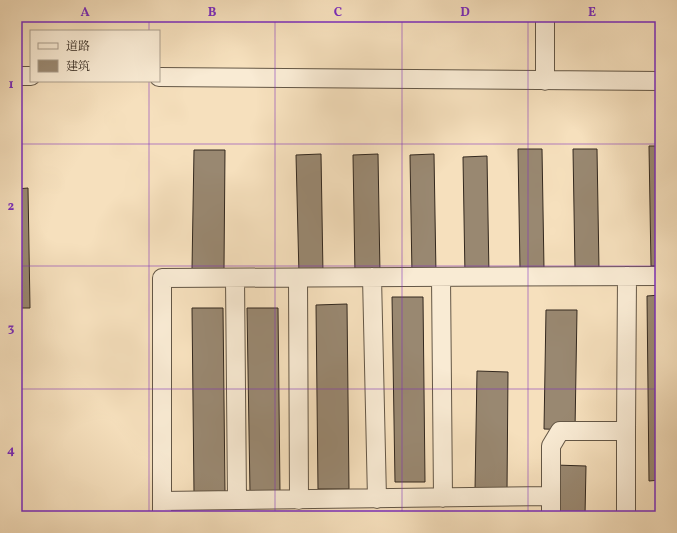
<svg xmlns="http://www.w3.org/2000/svg" width="677" height="533" viewBox="0 0 677 533" font-family="Vollkorn,'Noto Serif SC',serif">
<rect width="100%" height="100%" fill="#f6e0bd"/>
<filter id="stains"><feTurbulence type="fractalNoise" baseFrequency=".005" numOctaves="4"/><feColorMatrix values="0 0 0 0 .2 0 0 0 0 .09 0 0 0 0 .02 0 0 0 .5 -.17"/></filter>
<radialGradient id="worn" r=".72"><stop offset=".6" stop-color="#630" stop-opacity="0"/><stop offset="1" stop-color="#630" stop-opacity=".3"/></radialGradient>
<path fill="#998871" stroke="#34291f" d="M649,146H660V266H651Z
M518,149H542L544,269H520Z
M573,149H597L599,269H575Z
M194,150H225L224,269H192Z
M321,154L323,274L299,275L296,155Z
M378,154L380,274L355,275L353,155Z
M434,154L436,274L412,275L410,155Z
M487,156L489,276H465L463,157Z
M28,188L30,308H17V189Z
M660,295V480L649,481L647,296Z
M392,297H423L425,482H395Z
M347,304L349,489H318L316,305Z
M192,308H223L225,493H194Z
M247,308H278L280,493H250Z
M546,310H577L575,430L544,429Z
M477,371L508,372L507,491L475,490Z
M555,465L586,466L585,516H554Z"/>
<g fill="none" stroke-linecap="round" stroke-linejoin="round">
<g stroke="#645746" stroke-width="20">
<path id="minor" d="M545,17V81
M17,76H31
M159,77L660,81
M372,277L377,499
M441,277L443,498
M235,278L237,500
M298,278L299,500
M626,431L627,276
M162,501L551,496
M162,516V278L660,276
M551,516V446L560,431H626V516"/>
</g>
<use href="#minor" stroke="#f9ebd4" stroke-width="18"/>
</g>
<path fill="none" stroke="#7b2cbf" stroke-width="1" stroke-opacity="0.55" d="M149,17V31M275,17V516M402,17V516M528,17V516M149,81V516M17,144H660M17,266H660M17,389H660"/>
<rect width="677" height="533" fill="none" stroke="#f6e0bd" stroke-width="44"/>
<rect x="30" y="30" width="130" height="52" fill="#f9ebd4" stroke="#aa9d8c"/>
<rect x="38" y="43" width="20" height="6" fill="#f9ebd4" stroke="#aa9d8c"/>
<text x="66" y="50" font-size="12" fill="#34291f">道路</text>
<rect x="38" y="60" width="20" height="12" fill="#998871" stroke="#aa9d8c"/>
<text x="66" y="70" font-size="12" fill="#34291f">建筑</text>
<rect x="22" y="22" width="633" height="489" fill="none" stroke="#7b2cbf" stroke-width="1.5"/>
<g font-size="13" text-anchor="middle" font-weight="bold" fill="#7b2cbf">
<text x="85" y="16">A</text>
<text x="212" y="16">B</text>
<text x="338" y="16">C</text>
<text x="465" y="16">D</text>
<text x="592" y="16">E</text>
<text x="11" y="88">1</text>
<text x="11" y="210">2</text>
<text x="11" y="332">3</text>
<text x="11" y="454">4</text>
</g>
<rect width="100%" height="100%" filter="url(#stains)"/>
<rect width="100%" height="100%" fill="url(#worn)"/>
</svg>
